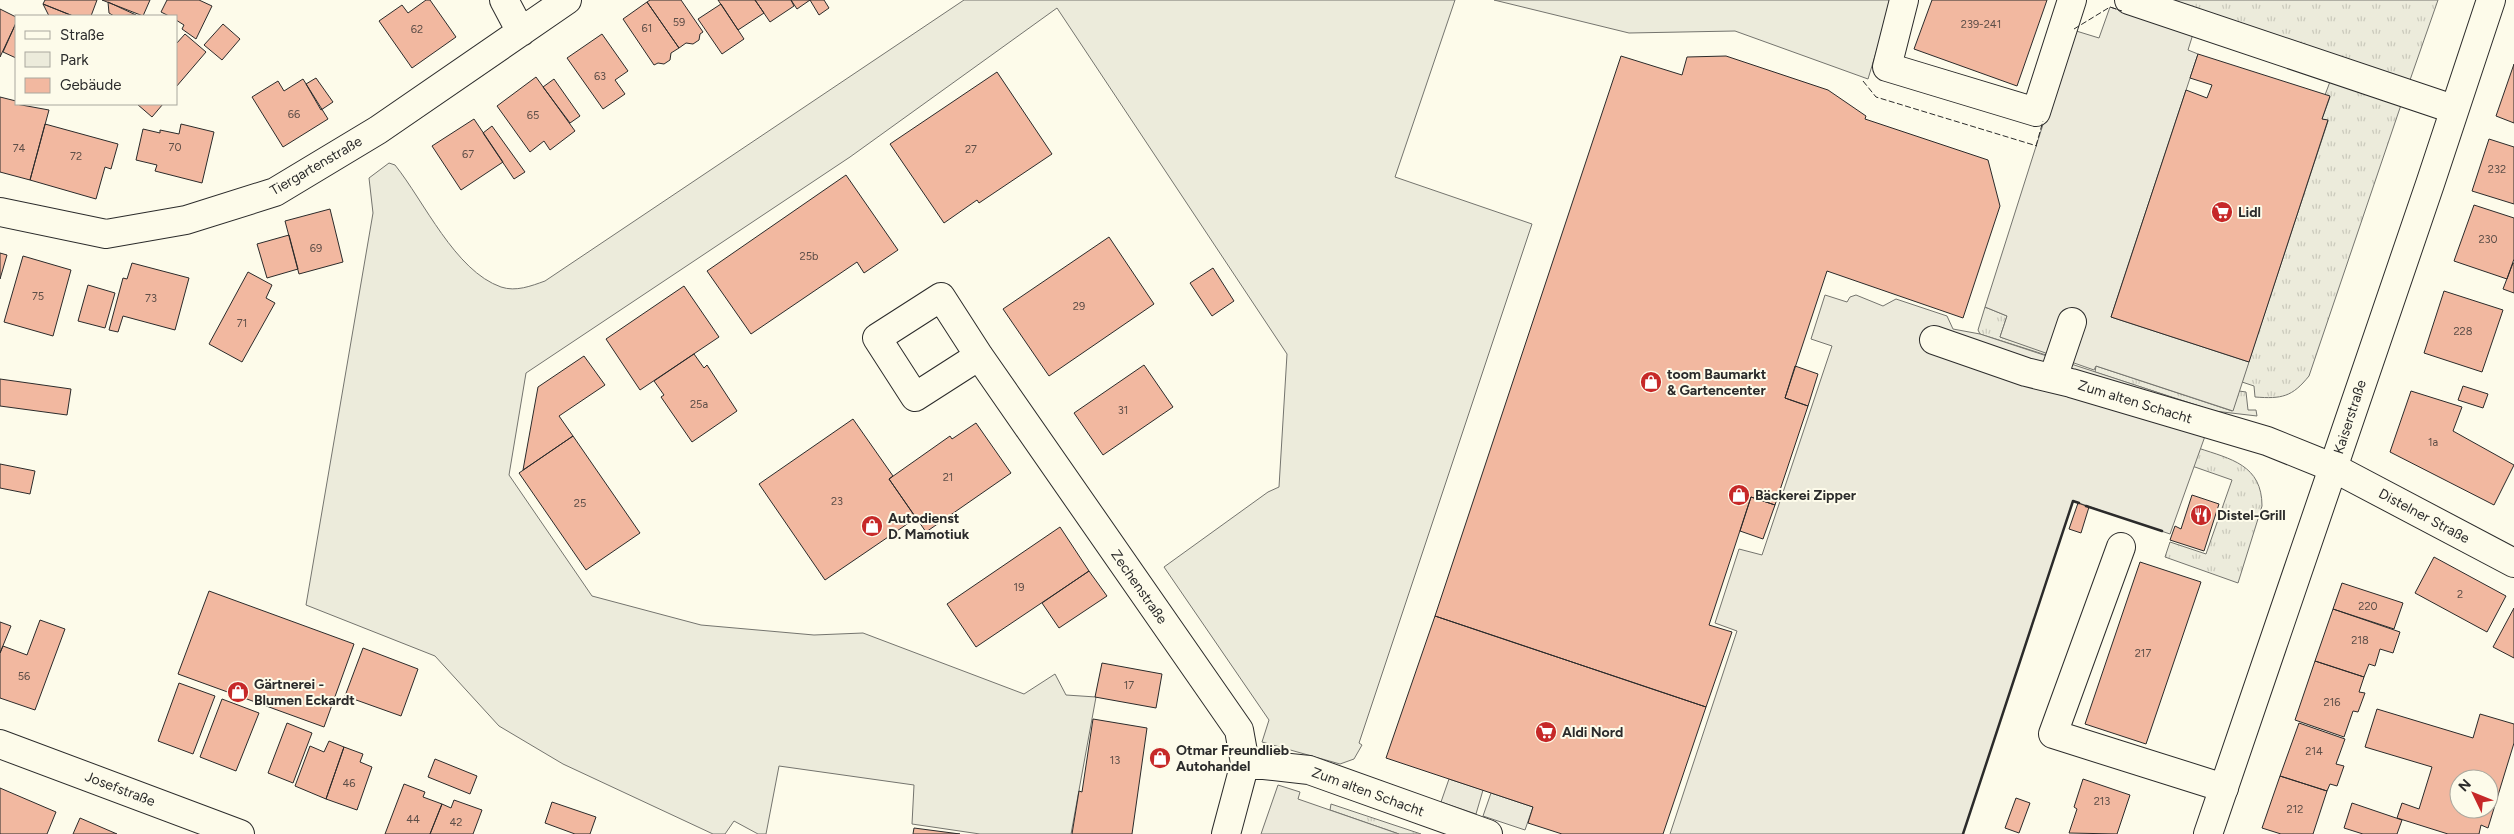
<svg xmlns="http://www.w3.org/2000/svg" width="2514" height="834" viewBox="0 0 2514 834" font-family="Figtree,sans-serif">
<defs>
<pattern id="grass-tufts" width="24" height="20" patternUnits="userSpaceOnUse" patternTransform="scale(1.25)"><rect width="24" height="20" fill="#ecebdb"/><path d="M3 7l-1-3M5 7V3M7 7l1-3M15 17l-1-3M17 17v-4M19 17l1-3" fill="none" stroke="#cbcabc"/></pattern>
</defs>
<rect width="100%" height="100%" fill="#fdfbea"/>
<path fill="url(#grass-tufts)" stroke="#74746e" d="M2171,0H2438L2410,80Z
M2331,79L2402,102L2309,376C2292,397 2282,399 2255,397L2254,386L2242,382L2328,121L2322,119L2330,97L2325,95Z
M1985,307L2007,316L2000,337L2047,352L2046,355L1980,334L1978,330Z
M2096,366L2232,411L2239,391L2246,392L2248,410H2256L2257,416L2214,411L2095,372Z
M2198,448C2231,459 2262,465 2262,506L2238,583L2165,557L2170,542L2206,554L2232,480L2192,466Z
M1331,804L1421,834H1399L1330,810Z"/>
<path fill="#ecebdb" stroke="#74746e" d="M964,0H1455L1395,177L1532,224L1359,743L1362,745L1354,759L1340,764L1262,742L1269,720L1164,567L1268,492L1279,487L1287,354L1057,8L850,157L526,373L509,475L592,596L701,625L814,635L863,633L1024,694L1055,674L1066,695L1096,697L1071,834H980L912,824L914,785L779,766L766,834H758L734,821L725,834H713L563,764L499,726L435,656L306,605L373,213L369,178L389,163L395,165C424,201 455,271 501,287C516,292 531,286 545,281Z
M1494,0H1892L1868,79L1735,31L1629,33Z"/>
<path fill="#eceadb" stroke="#74746e" d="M2110,7L2193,34L2188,50L2198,54L2111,317L2249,362L2233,411L2096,366L2094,370L2000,337L2007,316L1985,307L2073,30L2099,38Z
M1825,295L1847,302L1850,297L1856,295L1883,306L1896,299L1947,316L1953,329L1980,334L2214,411L2170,534L2073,501L1963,834H1670L1737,631L1715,623L1739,549L1762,555L1832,346L1811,339Z
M1449,779L1483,790L1476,814L1441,802Z
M1278,785L1300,792L1298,799L1399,834H1261Z
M1491,793L1533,807L1525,830L1483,816Z"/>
<path fill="#f2b8a0" stroke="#2b2b2b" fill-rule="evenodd" d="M45,0H97L91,16H73L43,4Z
M102,0H150L143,16Z
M167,0H199L212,6L196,39L182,29L184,25L176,20V16H169L161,12Z
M426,0H430L456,37L412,68L379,21L402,5L408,13Z
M650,0H681L703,32L700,34L699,40L693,44L686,43L679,48L647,2Z
M718,0H755L764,13L738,30Z
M755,0H791L794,6L770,22Z
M791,0H824L829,8L819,15L810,0L797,9Z
M1932,0H2047L2017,86L1914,49Z
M108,2L136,15L114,16L109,13Z
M647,2L679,48L671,53L670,60L664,64L658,63L654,65L623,19Z
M43,4L73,16H49Z
M721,4L744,39L722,54L698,19Z
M0,9L16,17V23L0,57Z
M16,23V58L3,52Z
M223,24L240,39L222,60L204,45Z
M185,34L206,52L176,87V44Z
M602,34L628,71L615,80L625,94L603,109L567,58Z
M2198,54L2330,96L2322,119L2328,120L2249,362L2111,317L2186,90L2207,98L2212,85L2190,78Z
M1621,56L1682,75L1687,57L1726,56L1828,90L1866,116L1865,119L1988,160L2000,206L1963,318L1827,271L1785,398L1808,406L1775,505L1751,497L1709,625L1732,632L1706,707L1435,616Z
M2514,64V123L2496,116Z
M997,72L1052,154L979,203L977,200L944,223L890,144Z
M536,77L575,131L550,150L544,141L530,152L497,106Z
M316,78L333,102L321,110L306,84Z
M303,79L328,119L283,147L252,97L278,81L284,91Z
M554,79L580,116L570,123L543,87Z
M0,97L16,101V104L49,110L30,180L0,172Z
M137,104H163L152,117Z
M474,119L503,162L461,190L432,146Z
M45,124L118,144L111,169L105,167L96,199L30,180Z
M181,124L214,132L202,183L155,171L157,165L136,160L143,129L160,133V130L179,134Z
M492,126L525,172L514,179L483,133Z
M2489,139L2514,147V204L2472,191Z
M846,175L898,250L864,273L857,262L751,334L707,271Z
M2474,205L2514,218V259L2507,279L2454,261Z
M330,209L343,262L299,274L285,221Z
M289,235L298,269L267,278L257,244Z
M1109,237L1154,304L1049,376L1003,309Z
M0,253L7,255L0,279Z
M23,256L71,270L53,336L4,322Z
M132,263L189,278L175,330L123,316L118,332L109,330L123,278L127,279Z
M2513,263H2514V293L2503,289Z
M1213,268L1234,301L1212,316L1190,283Z
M248,272L272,285L266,298L275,303L242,362L209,344Z
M88,285L115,293L105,328L78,321Z
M684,286L719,337L640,390L606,339Z
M2444,291L2503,310L2482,372L2424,353Z
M694,354L704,368L707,365L737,411L692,442L661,397L664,395L654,381Z
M584,356L605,385L559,416L573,436L523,470L538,387Z
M1144,365L1173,407L1103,455L1074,413Z
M1795,366L1818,374L1808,406L1785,398Z
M0,379L71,389L67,415L0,406Z
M2463,386L2488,394L2483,408L2458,400Z
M2411,391L2462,407L2453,431L2514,465L2494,505L2390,452Z
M853,419L893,476L889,479L916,518L825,580L759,484Z
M976,423L1011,473L926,532L889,479L950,436L952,439Z
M573,436L640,533L586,570L519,473Z
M0,464L35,471L30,494L0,488Z
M2192,495L2219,504L2204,551L2170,540L2175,526L2181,529Z
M1751,497L1775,505L1763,539L1740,531Z
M2078,503L2089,507L2081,533L2069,529Z
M1060,527L1089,571L976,647L947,604Z
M2434,557L2506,596L2487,632L2415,593Z
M2140,562L2201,582L2146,744L2085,724Z
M1089,571L1107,596L1059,628L1042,603Z
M2342,583L2403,603L2394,629L2333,609Z
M209,591L354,644L324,727L178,674Z
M2514,608V658L2493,647Z
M2333,609L2400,632L2393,653L2380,649L2375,666L2369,664L2364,677L2315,661Z
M1435,616L1706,707L1663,834H1562L1528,823L1533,807L1386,758Z
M40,620L65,629L35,710L0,698V653L3,646L27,655Z
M0,622L11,626L0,653Z
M363,648L418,669L401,716L345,696Z
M2315,661L2364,677L2359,692L2365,693L2358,712L2353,711L2344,737L2295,720Z
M1102,663L1162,674L1156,708L1095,697Z
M179,683L215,696L193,754L158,741Z
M222,699L259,713L236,771L200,757Z
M2377,709L2473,738L2480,714L2514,724V743L2488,828L2481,825L2479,834H2448L2397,818L2402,803L2419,809L2432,767L2365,747ZM2459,779H2489V809H2459Z
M1093,719L1147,728L1132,834H1072L1079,791L1082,792Z
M287,723L312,733L293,783L268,773Z
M2299,723L2345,739L2336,764L2344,766L2337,786L2330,784L2327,791L2280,776Z
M329,741L344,747L326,799L295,786L310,746L324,752Z
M344,747L363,754L360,762L372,767L357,810L326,799Z
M435,759L477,776L470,794L428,777Z
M2280,776L2327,791L2313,834H2281L2262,828Z
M2083,779L2130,795L2117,834L2069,833L2077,809L2074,807Z
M404,784L425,792L423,797L442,804L430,834H385Z
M0,788L56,812L47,834H0Z
M2016,798L2030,803L2019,833L2005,828Z
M454,800L482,810L473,834H430L442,804L451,808Z
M552,802L596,817L590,834H575L545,823Z
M2352,803L2402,820L2397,834H2363L2344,828Z
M80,818L117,834H73Z
M914,828L960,834H913Z"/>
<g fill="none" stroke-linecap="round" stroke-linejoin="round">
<g stroke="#2b2b2b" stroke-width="30">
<path id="minor" d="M504,0L521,32
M1904,0L1887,67L2036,112L2072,0
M2129,0L2453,109
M0,212L106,234L186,220L275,192L378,130L567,0
M1934,340L2026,372L2071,383L2267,441L2334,468L2514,563
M979,356L915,397L877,338L941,297L979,356L1239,730L1245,763L1226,834
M2053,378L2072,322
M2121,547L2053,734L2224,788
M0,744L240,834
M1245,763L1309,770L1488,834"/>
</g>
<g stroke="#2b2b2b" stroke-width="30">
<path id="major" d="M2208,834L2430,184L2491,0"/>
</g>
<use href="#minor" stroke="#fdfbea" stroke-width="28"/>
<use href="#major" stroke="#fdfbea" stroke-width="28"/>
<path stroke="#2b2b2b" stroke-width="1" stroke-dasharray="6 2.5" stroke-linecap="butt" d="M2074,29L2110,7L2122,11
M1863,81L1876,97L2037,146
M2036,146L2043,121"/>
<path stroke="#2b2b2b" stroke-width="2.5" d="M2086,506L2162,531
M1963,834L2073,501L2079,503"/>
</g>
<defs>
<g id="supermarket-disc" transform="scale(1.125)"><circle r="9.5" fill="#c62828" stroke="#fdfbea"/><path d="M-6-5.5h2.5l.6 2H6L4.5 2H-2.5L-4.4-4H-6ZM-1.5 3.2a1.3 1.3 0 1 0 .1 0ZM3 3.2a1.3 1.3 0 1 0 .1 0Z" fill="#fff"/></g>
<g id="shop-disc" transform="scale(1.125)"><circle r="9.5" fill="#c62828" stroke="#fdfbea"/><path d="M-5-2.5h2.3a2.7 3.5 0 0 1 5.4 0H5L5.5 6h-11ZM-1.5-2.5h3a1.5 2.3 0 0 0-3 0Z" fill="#fff"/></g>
<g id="restaurant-disc" transform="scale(1.125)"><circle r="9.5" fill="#c62828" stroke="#fdfbea"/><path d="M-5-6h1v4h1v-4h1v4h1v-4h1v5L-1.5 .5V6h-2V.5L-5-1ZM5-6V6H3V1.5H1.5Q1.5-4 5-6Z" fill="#fff"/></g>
</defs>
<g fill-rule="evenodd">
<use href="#supermarket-disc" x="2222" y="212"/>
<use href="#shop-disc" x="1651" y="382"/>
<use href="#shop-disc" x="1739" y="495"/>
<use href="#restaurant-disc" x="2201" y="515"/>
<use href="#shop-disc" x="872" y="526"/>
<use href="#shop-disc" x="238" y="692"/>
<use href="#supermarket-disc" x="1546" y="732"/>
<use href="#shop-disc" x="1160" y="758"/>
</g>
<g text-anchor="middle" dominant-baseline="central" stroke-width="4" stroke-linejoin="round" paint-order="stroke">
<g font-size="11" fill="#5d4e48">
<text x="679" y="22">59</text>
<text x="1981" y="24">239-241</text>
<text x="647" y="28">61</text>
<text x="417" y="29">62</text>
<text x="600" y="76">63</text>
<text x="294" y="114">66</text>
<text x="533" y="115">65</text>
<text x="175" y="147">70</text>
<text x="19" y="148">74</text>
<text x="971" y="149">27</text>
<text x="468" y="154">67</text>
<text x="76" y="156">72</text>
<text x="2497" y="169">232</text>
<text x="2488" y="239">230</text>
<text x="316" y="248">69</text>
<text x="809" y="256">25b</text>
<text x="38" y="296">75</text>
<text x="151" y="298">73</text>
<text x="1079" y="306">29</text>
<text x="242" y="323">71</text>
<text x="2463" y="331">228</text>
<text x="699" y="404">25a</text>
<text x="1123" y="410">31</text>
<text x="2433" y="442">1a</text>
<text x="948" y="477">21</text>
<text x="837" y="501">23</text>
<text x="580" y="503">25</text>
<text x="1019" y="587">19</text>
<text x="2460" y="594">2</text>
<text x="2368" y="606">220</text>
<text x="2360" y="640">218</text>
<text x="2143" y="653">217</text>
<text x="24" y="676">56</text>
<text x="1129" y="685">17</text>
<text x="2332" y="702">216</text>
<text x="2314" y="751">214</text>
<text x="1115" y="760">13</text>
<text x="349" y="783">46</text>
<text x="2102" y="801">213</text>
<text x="2295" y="809">212</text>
<text x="413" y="819">44</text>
<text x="456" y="822">42</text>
</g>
<g font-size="14" fill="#2b2b2b" stroke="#fdfbea">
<text transform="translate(316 166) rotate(-30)">Tiergartenstraße</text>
<text transform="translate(2135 402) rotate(17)">Zum alten Schacht</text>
<text transform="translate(2350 417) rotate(-72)">Kaiserstraße</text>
<text transform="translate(2424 516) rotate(28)">Distelner Straße</text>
<text transform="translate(1139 587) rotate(55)">Zechenstraße</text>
<text transform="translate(120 789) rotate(21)">Josefstraße</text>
<text transform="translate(1368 792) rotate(20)">Zum alten Schacht</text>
</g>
<g font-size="14" font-weight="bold" fill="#2b2b2b" stroke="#fdfbea" text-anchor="start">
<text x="2238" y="212">Lidl</text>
<text x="1667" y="374">toom Baumarkt<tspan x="1667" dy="16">&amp; Gartencenter</tspan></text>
<text x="1755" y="495">Bäckerei Zipper</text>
<text x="2217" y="515">Distel-Grill</text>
<text x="888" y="518">Autodienst<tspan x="888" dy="16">D. Mamotiuk</tspan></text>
<text x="254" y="684">Gärtnerei -<tspan x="254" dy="16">Blumen Eckardt</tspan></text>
<text x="1562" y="732">Aldi Nord</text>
<text x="1176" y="750">Otmar Freundlieb<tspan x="1176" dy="16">Autohandel</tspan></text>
</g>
</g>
<rect x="15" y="15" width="162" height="90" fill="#fdfbea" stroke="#a9a89e"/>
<rect x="25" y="31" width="25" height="8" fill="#fdfbea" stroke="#a9a89e"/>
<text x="60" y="40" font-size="15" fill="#2b2b2b">Straße</text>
<rect x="25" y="52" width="25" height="15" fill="#ecebdb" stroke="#a9a89e"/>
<text x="60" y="65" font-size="15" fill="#2b2b2b">Park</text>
<rect x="25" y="78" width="25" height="15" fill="#f2b8a0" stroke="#a9a89e"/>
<text x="60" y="90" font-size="15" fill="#2b2b2b">Gebäude</text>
<g transform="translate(2474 794) rotate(313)"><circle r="24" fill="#fdfbea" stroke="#a9a89e"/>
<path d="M0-4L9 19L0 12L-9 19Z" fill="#c62828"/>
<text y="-8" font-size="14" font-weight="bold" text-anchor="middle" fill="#2b2b2b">N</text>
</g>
</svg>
